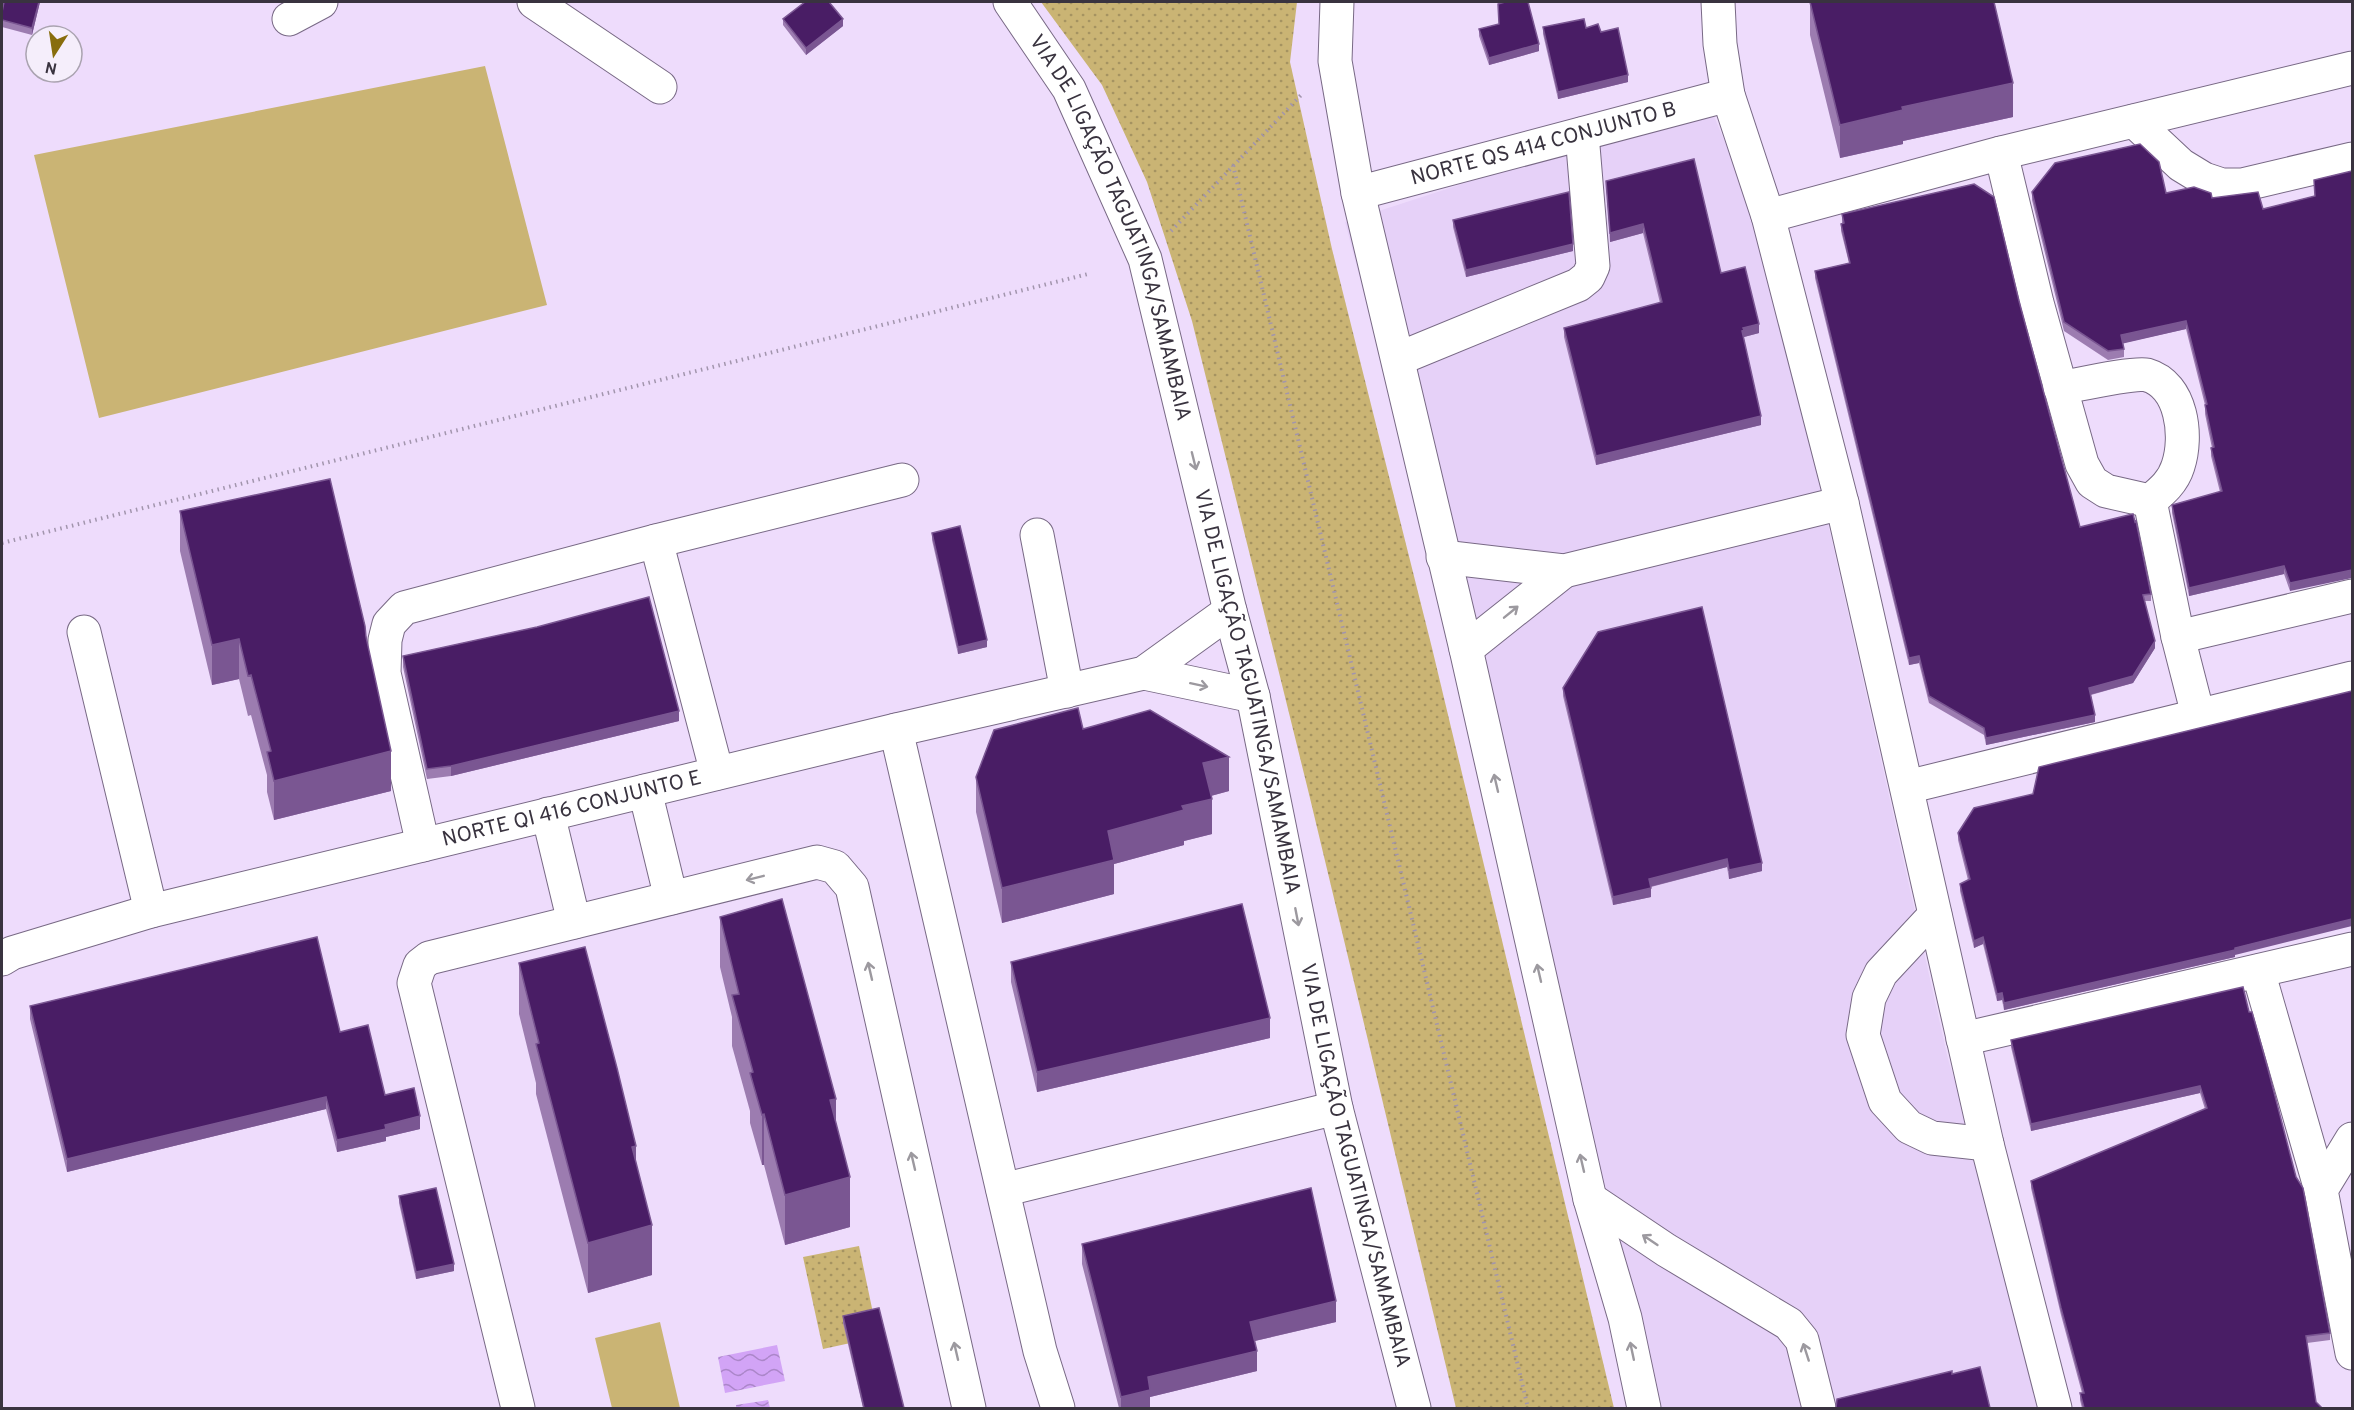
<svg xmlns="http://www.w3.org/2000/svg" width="2354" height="1410" viewBox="0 0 2354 1410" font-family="Overpass,sans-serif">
<defs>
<pattern id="park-dots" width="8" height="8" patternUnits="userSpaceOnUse" patternTransform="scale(1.5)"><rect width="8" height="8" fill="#cab474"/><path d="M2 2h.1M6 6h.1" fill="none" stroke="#a59361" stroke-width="1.8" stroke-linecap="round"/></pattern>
<pattern id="water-waves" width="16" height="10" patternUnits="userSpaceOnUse" patternTransform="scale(1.5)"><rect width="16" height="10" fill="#d2a4f6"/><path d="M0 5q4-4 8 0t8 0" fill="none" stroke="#ab86c9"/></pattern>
</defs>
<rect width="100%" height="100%" fill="#eedcfc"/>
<path fill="#e6d1f8" d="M1709,104L1763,233L1948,1059L2057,1408H1658L1345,222Z"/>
<path fill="#cab474" d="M485,66L547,305L99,418L34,155Z
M660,1322L680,1408H612L595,1338Z"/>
<path fill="url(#park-dots)" d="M1041,2H1297L1290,62L1332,249L1432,648L1614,1408H1456L1309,794L1192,321L1147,182L1102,85Z
M859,1246L878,1337L823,1349L803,1257Z"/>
<path fill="url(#water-waves)" d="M777,1345L785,1381L725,1393L718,1357Z
M768,1400L770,1408H736V1405Z"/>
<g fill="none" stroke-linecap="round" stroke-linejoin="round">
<g stroke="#786985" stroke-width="35">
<g id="minor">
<path d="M534,2L660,87"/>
<path d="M1718,2L1720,44L1728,95L1768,216L1842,503L1987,1144L2055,1408"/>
<path d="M289,19L321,2"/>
<path d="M2134,121L2181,165L2204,179L2222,185H2242L2352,159"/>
<path d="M2001,153L2037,303L2082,464L2092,482L2106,491L2150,501"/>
<path id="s1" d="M1358,193L1728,95"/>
<path d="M1768,216L2001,153L2352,68"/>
<path d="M1398,359L1578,285L1588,277L1593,266L1582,134"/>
<path d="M2060,388C2077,385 2134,372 2147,375C2182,385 2188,436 2178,466C2173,482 2162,491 2150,501"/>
<path d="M2150,501L2178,637L2198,715"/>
<path d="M1037,535L1067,691"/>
<path d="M656,541L717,773"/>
<path d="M1443,557L1564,571L1842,503"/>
<path d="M84,632L151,911"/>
<path d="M2178,637L2352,596"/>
<path d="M1466,649L1564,571"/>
<path d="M1144,673L1253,696"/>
<path d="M896,730L1040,1351L1058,1408"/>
<path d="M1907,787L2352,678"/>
<path d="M645,791L671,898"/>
<path d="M548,814L574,922"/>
<path d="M423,845L384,673L385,640L389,624L404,608L656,541L902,480"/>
<path d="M1935,915L1881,973L1869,998L1863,1035L1885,1101L1909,1127L1932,1138L1987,1144"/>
<path id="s2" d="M2,959L12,953L151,911L896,730L1144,673L1230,611"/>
<path d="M2258,971L2321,1190"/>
<path d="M1963,1039L2352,949"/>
<path d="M2352,1139L2321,1190L2352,1353"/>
<path d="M1003,1190L1336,1108"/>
<path d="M1590,1199L1666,1250L1789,1324L1802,1340L1819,1408"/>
<path d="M518,1408L414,983L420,965L429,958L817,862L835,867L852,887L969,1408"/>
</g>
</g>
<g stroke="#786985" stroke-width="35">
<g id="major">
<path id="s3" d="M1010,2L1069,89L1145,259L1230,611L1253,696L1336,1108L1414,1408"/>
<path d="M1337,2L1335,61L1358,193L1466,649L1590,1199L1625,1318L1644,1408"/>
</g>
</g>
<path stroke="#a295ad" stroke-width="4" stroke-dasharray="1.5 4.5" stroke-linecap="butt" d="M1233,165L1528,1408
M1171,231L1303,93
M2,543L1088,274"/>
<use href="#minor" stroke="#fff" stroke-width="33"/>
<use href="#major" stroke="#fff" stroke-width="33"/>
</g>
<path fill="#9c7cb0" d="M40,2L32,35L2,27V12Z
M1810,2L2013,117L1903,141V144L1840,158L1810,35Z
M783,19L843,26L806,55L783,25Z
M1543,27L1601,32L1628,82L1558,99L1543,34Z
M1479,29L1539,51L1489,65L1479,36Z
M2352,171L2290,591L2284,574L2189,596L2172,513V505L2220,492L2211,456V448H2212L2205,414V405L2186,329L2123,343L2124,349V357L2108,360L2064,331L2032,200V192L2166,193L2212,198L2263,209L2315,196L2314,180Z
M1606,181L1721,273L1759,333L1744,337V339L1761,425L1596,465L1564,337V328L1660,303L1643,233L1610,242Z
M1842,214L2019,301L2080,527L2151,594V601H2145L2155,648L2133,683L2091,695L2095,722L1986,745L1984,735L1929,703L1919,663L1909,665L1815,278V271L1849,263L1841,231V224L1842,223Z
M1453,220L1573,251L1466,277L1453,227Z
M180,511L366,637L391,791L274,820L267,792V775L251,715L248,716L239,679L212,685L180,551Z
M932,533L987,647L958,654L932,540Z
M403,656L679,721L451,776L427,779L403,667Z
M1563,688L1762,871L1729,879L1727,867L1651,887V897L1613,905L1563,696Z
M976,777L1229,791L1211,796L1212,834L1184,841V845L1114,864V894L1002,923L976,812Z
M1958,833L2235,955V957L2004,1010L2002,1000L1997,1001L1983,944L1974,948L1960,891V884L1968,880L1958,840Z
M720,917L836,1123L850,1227L785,1245L764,1165H762L750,1123V1111L732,1046V1017L720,967Z
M1011,962L1270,1038L1037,1092L1011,982Z
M519,963L636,1161L652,1275L588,1293L536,1094V1083L519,1014Z
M30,1006L340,1032L385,1095L420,1129L386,1137V1141L337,1152L326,1109L67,1172L30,1019Z
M2249,1012L2330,1333V1340L2307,1343L2316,1402L2322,1408H2082L2080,1400V1393H2082L2061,1315L2031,1188V1181L2205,1109L2200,1093L2031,1131L2011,1047V1040Z
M399,1196L454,1271L416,1279L399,1203Z
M1082,1244L1336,1322L1255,1341L1257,1371L1150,1397V1408H1119L1082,1264Z
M843,1316L904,1408H863L843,1323Z"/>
<path fill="#7a5692" d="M39,2H40L32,35V28Z
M843,19V26L806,55V48Z
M1539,44V51L1489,65V58Z
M1628,75V82L1558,99V92Z
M2013,83V117L1903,141V144L1840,158V125L1902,107Z
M1643,224V233L1610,242V233Z
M1573,244V251L1466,277V270Z
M2186,321V329L2121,344V335Z
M1759,324V333L1744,337V339L1742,331L1743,328Z
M1761,416V425L1596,465V456Z
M2284,566V574L2189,596V588Z
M2352,570V578L2290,591V583Z
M239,639V679L212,685V645Z
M987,640V647L958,654V647Z
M2155,641V648L2133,683L2089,695V688Z
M1919,656V663L1909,665V658Z
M679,711V721L451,776V766Z
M2095,715V722L1986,745V738Z
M391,751V791L274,820V781Z
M1229,757V791L1203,798V763Z
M1212,799V834L1184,841V845L1114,864V894L1002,923V888L1108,831L1182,806Z
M1727,859V867L1649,887V879Z
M1762,863V871L1729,879V870Z
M1651,888V897L1613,905V897Z
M2352,919V926L2235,955V957L2004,1010V1003Z
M1983,937V944L1974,948V941Z
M2002,993V1000L1997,1001V994Z
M1270,1018V1038L1037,1092V1072Z
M2200,1086V1093L2031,1131V1124Z
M326,1097V1109L67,1172V1159Z
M836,1099V1149L830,1100Z
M764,1114V1165H762V1115Z
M420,1116V1129L386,1137V1141L337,1152V1140L385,1125Z
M636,1146V1196L632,1147Z
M850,1177V1227L785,1245V1195Z
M652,1225V1275L588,1293V1243Z
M454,1264V1271L416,1279V1272Z
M1336,1301V1322L1250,1342V1322Z
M1257,1351V1371L1150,1397V1408H1121V1397L1148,1377Z"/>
<path fill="#491d65" stroke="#7a5692" stroke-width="1.5" d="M4,2H39L32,28L2,20V12Z
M805,2H829L843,19L806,48L783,19Z
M1505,2H1528L1539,44L1489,58L1479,29L1499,24L1498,4Z
M1810,2H1994L2013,83L1902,107L1903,110L1840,125Z
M1584,19L1586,28L1598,24L1601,32L1618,28L1628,75L1558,92L1543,27Z
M2140,144L2159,162L2166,193L2194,187L2211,193L2212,198L2258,192L2263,209L2315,196L2314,180L2352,171V570L2290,583L2284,566L2189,588L2172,505L2222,491L2211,448L2214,447L2205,405L2207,404L2186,321L2121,335L2124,349L2108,351L2064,322L2032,192L2055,163Z
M1694,159L1721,273L1745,267L1759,324L1743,328L1744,330L1742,331L1761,416L1596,456L1564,328L1662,302L1643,224L1610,233L1606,181Z
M1974,184L1994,197L2019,301L2080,527L2133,514L2135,522L2136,521L2151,594L2143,595L2155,641L2133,676L2089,688L2095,715L1986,738L1984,728L1929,696L1919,656L1909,658L1815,271L1850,263L1841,224L1844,223L1842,214Z
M1569,192L1573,244L1466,270L1453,220Z
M330,479L365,626L366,637L391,751L274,781L267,752L271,751L251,675L248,676L239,639L212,645L180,511Z
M960,526L987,640L958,647L932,533Z
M649,597L679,711L451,766L427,769L403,656L537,627Z
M1702,607L1762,863L1729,870L1727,859L1649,879L1651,888L1613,897L1563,688L1598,632Z
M2352,691V919L2235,948V950L2004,1003L2002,993L1997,994L1983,937L1974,941L1960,884L1970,879L1958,833L1974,808L2033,794L2039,767Z
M1078,708L1083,729L1150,710L1229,757L1203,763L1212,799L1182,806L1184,810L1108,831L1114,860L1002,888L976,777L994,730Z
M782,899L836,1099L830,1100L850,1177L785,1195L764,1114L762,1115L750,1073L753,1072L732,995L739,994L720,917Z
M1242,904L1270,1018L1037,1072L1011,962Z
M317,937L340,1032L368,1025L385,1095L414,1088L420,1116L385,1125L386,1129L337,1140L326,1097L67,1159L30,1006Z
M585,947L617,1068L636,1146L632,1147L652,1225L588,1243L536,1044L539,1043L519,963Z
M2243,987L2249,1012H2252L2268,1069L2296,1177L2303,1188L2330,1333L2306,1336L2316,1402L2322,1408H2084L2080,1393H2084L2061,1308L2031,1181L2207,1108L2200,1086L2031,1124L2011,1040Z
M436,1188L454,1264L416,1272L399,1196Z
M1311,1188L1336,1301L1250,1322L1257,1351L1148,1377L1150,1390L1121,1397L1082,1244Z
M879,1308L904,1408H864L843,1316Z
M1980,1367L1990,1408H1836L1837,1399L1952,1371V1374Z"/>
<defs><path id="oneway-shaft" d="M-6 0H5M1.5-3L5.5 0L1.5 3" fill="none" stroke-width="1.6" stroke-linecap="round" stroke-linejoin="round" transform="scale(1.5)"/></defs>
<g stroke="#9c999f">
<use href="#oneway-shaft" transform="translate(1194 461) rotate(76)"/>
<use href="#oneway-shaft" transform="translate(1511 612) rotate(-39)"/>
<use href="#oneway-shaft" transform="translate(1199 685) rotate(12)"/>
<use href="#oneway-shaft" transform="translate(1496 783) rotate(-103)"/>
<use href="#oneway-shaft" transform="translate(755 878) rotate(166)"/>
<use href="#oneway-shaft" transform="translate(1297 917) rotate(79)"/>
<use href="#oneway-shaft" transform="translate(870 971) rotate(-103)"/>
<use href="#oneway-shaft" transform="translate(1539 973) rotate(-103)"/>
<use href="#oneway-shaft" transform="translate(913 1161) rotate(-103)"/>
<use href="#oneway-shaft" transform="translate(1582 1163) rotate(-103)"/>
<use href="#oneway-shaft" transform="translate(1650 1240) rotate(-146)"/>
<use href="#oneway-shaft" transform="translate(956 1351) rotate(-103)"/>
<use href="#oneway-shaft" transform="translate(1632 1351) rotate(-102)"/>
<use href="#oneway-shaft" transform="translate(1806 1352) rotate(-108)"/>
</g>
<g text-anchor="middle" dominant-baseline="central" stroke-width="6" stroke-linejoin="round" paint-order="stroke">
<g font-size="21" fill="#39333f" stroke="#f5eefb">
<text stroke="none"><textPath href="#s1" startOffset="192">NORTE QS 414 CONJUNTO B</textPath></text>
<text stroke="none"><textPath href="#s3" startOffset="250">VIA DE LIGAÇÃO TAGUATINGA/SAMAMBAIA</textPath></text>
<text stroke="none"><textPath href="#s3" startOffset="736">VIA DE LIGAÇÃO TAGUATINGA/SAMAMBAIA</textPath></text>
<text stroke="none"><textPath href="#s2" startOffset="590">NORTE QI 416 CONJUNTO E</textPath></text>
<text stroke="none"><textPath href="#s3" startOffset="1222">VIA DE LIGAÇÃO TAGUATINGA/SAMAMBAIA</textPath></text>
</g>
</g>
<rect width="2354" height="1410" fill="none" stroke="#39333f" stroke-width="6"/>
<g transform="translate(54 54) rotate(192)"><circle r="28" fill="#f5eefb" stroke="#aaa3b0" stroke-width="1.5"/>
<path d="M0-4.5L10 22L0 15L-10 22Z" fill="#886d0c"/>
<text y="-9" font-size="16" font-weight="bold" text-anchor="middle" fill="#39333f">N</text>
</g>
</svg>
